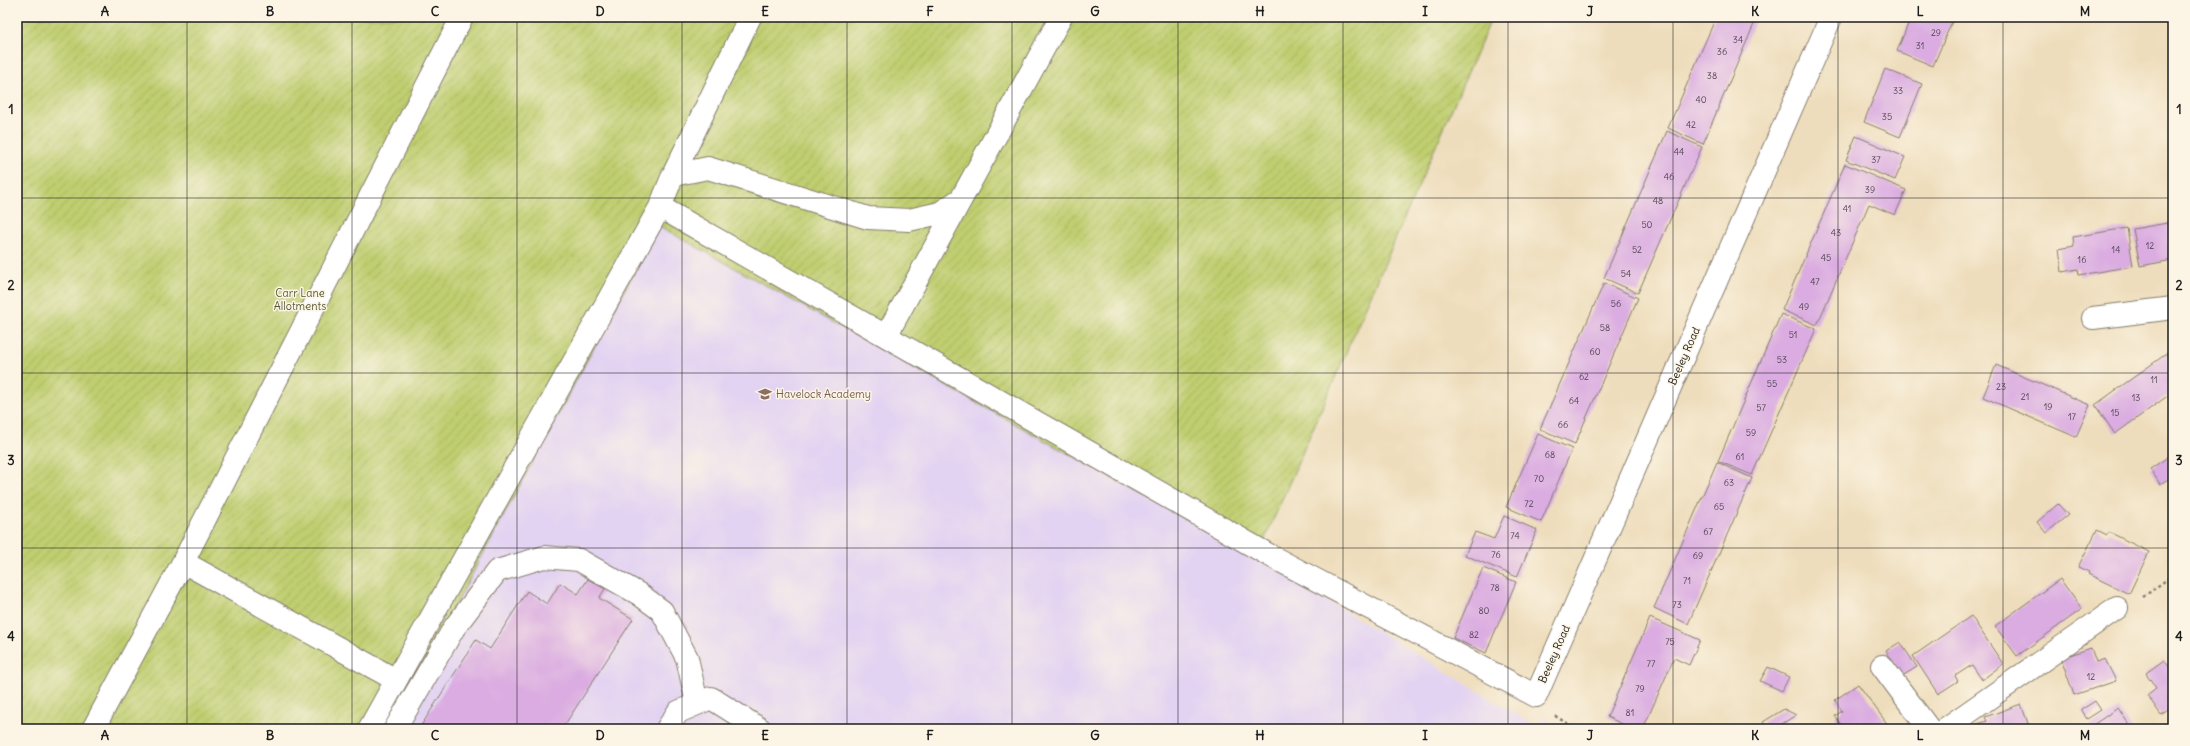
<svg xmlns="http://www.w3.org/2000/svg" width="2190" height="746" viewBox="0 0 2190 746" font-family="Delius,sans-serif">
<defs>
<pattern id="garden-furrows" width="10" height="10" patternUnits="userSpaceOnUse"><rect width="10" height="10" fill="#bfce70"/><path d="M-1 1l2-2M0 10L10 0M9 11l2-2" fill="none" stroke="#a4b060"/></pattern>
</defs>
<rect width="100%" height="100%" fill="#fcf5e5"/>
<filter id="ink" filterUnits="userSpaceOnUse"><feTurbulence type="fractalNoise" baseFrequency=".025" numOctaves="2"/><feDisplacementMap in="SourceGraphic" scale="8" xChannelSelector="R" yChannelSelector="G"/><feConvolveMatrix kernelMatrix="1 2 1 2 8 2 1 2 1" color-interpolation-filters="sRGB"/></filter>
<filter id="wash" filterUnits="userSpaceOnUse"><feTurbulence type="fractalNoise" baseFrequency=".012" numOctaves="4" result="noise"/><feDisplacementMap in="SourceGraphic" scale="16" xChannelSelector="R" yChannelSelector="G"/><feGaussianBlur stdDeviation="0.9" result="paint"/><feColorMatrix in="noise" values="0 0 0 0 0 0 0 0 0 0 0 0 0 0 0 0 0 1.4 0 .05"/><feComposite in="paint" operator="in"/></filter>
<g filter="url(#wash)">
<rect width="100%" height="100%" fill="#eeddbc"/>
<path fill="#e3d3f2" d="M659,226L1265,563L1538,727L1543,717L1564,729H389Z"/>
<path fill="url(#garden-furrows)" stroke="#6e7546" d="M17,17H1492L1261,548L1265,563L659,226L389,729H17Z"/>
<g id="blocks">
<path fill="#daace1" d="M1716,17H1757L1703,144L1668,128Z
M1911,17H1954L1933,66L1897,51Z
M1885,69L1922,84L1900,137L1864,122Z
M1667,131L1702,147L1638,293L1604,278Z
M1856,136L1905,157L1895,180L1846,160Z
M1845,164L1906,190L1895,215L1869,204L1817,325L1782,310Z
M2173,222V260L2140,266L2133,229Z
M2127,228L2133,266L2079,275L2078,269L2062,272L2059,249L2074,246L2073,237Z
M1604,283L1638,298L1575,444L1540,429Z
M1781,314L1816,329L1752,475L1718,461Z
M2173,349V392L2115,434L2095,405Z
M1996,365L2090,405L2076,437L1983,397Z
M1538,434L1572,449L1541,522L1506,507Z
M2171,455L2173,476L2160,484L2150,469Z
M1717,462L1752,478L1688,624L1654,608Z
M2058,504L2068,515L2046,533L2037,522Z
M1504,516L1537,530L1517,577L1465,555L1475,532L1494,539Z
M2097,530L2107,535L2109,532L2149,552L2129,594L2088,574L2089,572L2078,567Z
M1483,568L1516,582L1486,653L1453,638Z
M588,579L605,589L599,598L633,619L562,729H419L476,640L490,649L527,591L547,604L560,583L578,594Z
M2060,579L2082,609L2017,656L1995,626Z
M1971,616L2003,664L1982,680L1972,665L1955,676L1958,681L1938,694L1913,656Z
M1650,618L1700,640L1689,665L1674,658L1643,729H1633L1607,717Z
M1900,642L1917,667L1902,676L1886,651Z
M2091,648L2096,662L2105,659L2116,681L2074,695L2061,658Z
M2164,660L2173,672V703L2169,706L2171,708L2161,715L2147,695L2156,688L2146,673Z
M1768,667L1789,677L1782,691L1760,681Z
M1858,684L1891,729H1844L1835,716L1842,711L1835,700Z
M2095,701L2101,710L2087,719L2081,710Z
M2021,704L2030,729H1975L1974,725L1987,721L1985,717Z
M2118,708L2132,729H2087Z
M1784,709L1796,715L1774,729H1767L1763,722Z"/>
</g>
</g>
<g filter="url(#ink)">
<use href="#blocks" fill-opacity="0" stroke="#857c6c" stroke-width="1"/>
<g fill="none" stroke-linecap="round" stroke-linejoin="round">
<g stroke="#857c6c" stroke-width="24">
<path id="minor" d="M673,175L750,17
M660,207L1269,555L1536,696L1831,17
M2093,318L2173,308
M886,336L1061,17
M183,562L462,17
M1882,666L1929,729
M93,729L183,562L396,680
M369,729L660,207L673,175L708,168L868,218L909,220L940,213L961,199
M395,729L454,628L497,571L544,557L579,560L639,594L662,611L687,658L697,703
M667,729L678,712L711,698L760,729
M1945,729L2117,608"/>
</g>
<path stroke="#857c6c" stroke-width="2.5" stroke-dasharray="3 3" stroke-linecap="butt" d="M2143,597L2173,575
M1555,716L1577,729"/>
<use href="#minor" stroke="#fff" stroke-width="22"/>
</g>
</g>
<path fill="none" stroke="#1c1c1c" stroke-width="1" stroke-opacity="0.55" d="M187,17V729M352,17V729M517,17V729M682,17V729M847,17V729M1012,17V729M1178,17V729M1343,17V729M1508,17V729M1673,17V729M1838,17V729M2003,17V729M17,198H2173M17,373H2173M17,548H2173"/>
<defs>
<g id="school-bare" transform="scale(1.08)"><path d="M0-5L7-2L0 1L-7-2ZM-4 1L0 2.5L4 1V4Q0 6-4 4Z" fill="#8d6e63" stroke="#fcf5e5" stroke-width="2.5" paint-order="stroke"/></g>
</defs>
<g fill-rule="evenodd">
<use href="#school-bare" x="765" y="394"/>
</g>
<g text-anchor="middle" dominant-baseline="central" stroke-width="3" stroke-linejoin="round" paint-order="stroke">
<g font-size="9" fill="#4c404d">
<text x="1936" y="32">29</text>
<text x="1738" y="39">34</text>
<text x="1920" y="45">31</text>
<text x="1722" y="51">36</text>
<text x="1712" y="75">38</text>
<text x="1898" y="90">33</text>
<text x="1701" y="99">40</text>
<text x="1887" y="116">35</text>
<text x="1691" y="124">42</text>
<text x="1679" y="151">44</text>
<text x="1876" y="159">37</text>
<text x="1669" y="176">46</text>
<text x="1870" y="189">39</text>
<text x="1658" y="200">48</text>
<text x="1847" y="208">41</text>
<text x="1647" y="224">50</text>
<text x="1836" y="232">43</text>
<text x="2150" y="245">12</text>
<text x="1637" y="249">52</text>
<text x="2116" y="249">14</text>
<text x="1826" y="257">45</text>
<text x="2082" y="259">16</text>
<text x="1626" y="273">54</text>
<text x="1815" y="281">47</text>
<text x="1616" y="303">56</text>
<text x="1804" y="306">49</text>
<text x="1605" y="327">58</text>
<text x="1793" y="334">51</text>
<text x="1595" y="351">60</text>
<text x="1782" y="359">53</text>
<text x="1584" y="376">62</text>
<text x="2154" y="379">11</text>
<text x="1772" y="383">55</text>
<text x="2001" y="386">23</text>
<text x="2025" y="396">21</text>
<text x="2136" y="397">13</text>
<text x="1574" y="400">64</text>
<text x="2048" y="406">19</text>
<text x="1761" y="407">57</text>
<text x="2115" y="412">15</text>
<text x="2072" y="416">17</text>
<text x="1563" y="424">66</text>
<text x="1751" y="432">59</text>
<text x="1550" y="454">68</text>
<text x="1740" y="456">61</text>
<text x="1539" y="478">70</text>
<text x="1729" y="482">63</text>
<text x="1529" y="503">72</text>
<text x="1719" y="506">65</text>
<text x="1708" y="531">67</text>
<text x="1515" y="535">74</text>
<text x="1496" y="554">76</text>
<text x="1698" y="555">69</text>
<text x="1687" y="580">71</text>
<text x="1495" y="587">78</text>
<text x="1677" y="604">73</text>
<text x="1484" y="610">80</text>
<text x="1474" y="634">82</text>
<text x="1670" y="641">75</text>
<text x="1651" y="663">77</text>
<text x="2091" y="676">12</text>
<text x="1640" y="688">79</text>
<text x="1630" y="712">81</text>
</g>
<g font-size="11" fill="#555a39" stroke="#fcf5e5">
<text x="300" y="293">Carr Lane<tspan x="300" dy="13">Allotments</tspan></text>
</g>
<g font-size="11" fill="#1c1c1c" stroke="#fcf5e5">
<text transform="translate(1684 356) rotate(-66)">Beeley Road</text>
<text transform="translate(1554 654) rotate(-66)">Beeley Road</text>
</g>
<g font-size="11" fill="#785e54" stroke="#fcf5e5" text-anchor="start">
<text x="776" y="394">Havelock Academy</text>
</g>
</g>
<rect width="2190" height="746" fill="none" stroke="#fcf5e5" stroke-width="44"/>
<rect x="22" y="22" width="2146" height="702" fill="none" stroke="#1c1c1c" stroke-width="1.5"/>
<g font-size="13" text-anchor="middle" font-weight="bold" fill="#1c1c1c">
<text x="105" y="16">A</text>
<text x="270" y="16">B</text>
<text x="435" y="16">C</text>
<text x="600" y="16">D</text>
<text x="765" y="16">E</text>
<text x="930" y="16">F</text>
<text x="1095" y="16">G</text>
<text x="1260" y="16">H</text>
<text x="1425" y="16">I</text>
<text x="1590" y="16">J</text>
<text x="1755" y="16">K</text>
<text x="1920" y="16">L</text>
<text x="2085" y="16">M</text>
<text x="11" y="114">1</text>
<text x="2179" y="114">1</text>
<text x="11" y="290">2</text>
<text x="2179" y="290">2</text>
<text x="11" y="465">3</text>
<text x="2179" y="465">3</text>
<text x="11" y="641">4</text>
<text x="2179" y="641">4</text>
<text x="105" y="740">A</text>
<text x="270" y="740">B</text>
<text x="435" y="740">C</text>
<text x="600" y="740">D</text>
<text x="765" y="740">E</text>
<text x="930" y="740">F</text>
<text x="1095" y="740">G</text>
<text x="1260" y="740">H</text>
<text x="1425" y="740">I</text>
<text x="1590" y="740">J</text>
<text x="1755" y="740">K</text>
<text x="1920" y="740">L</text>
<text x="2085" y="740">M</text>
</g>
</svg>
